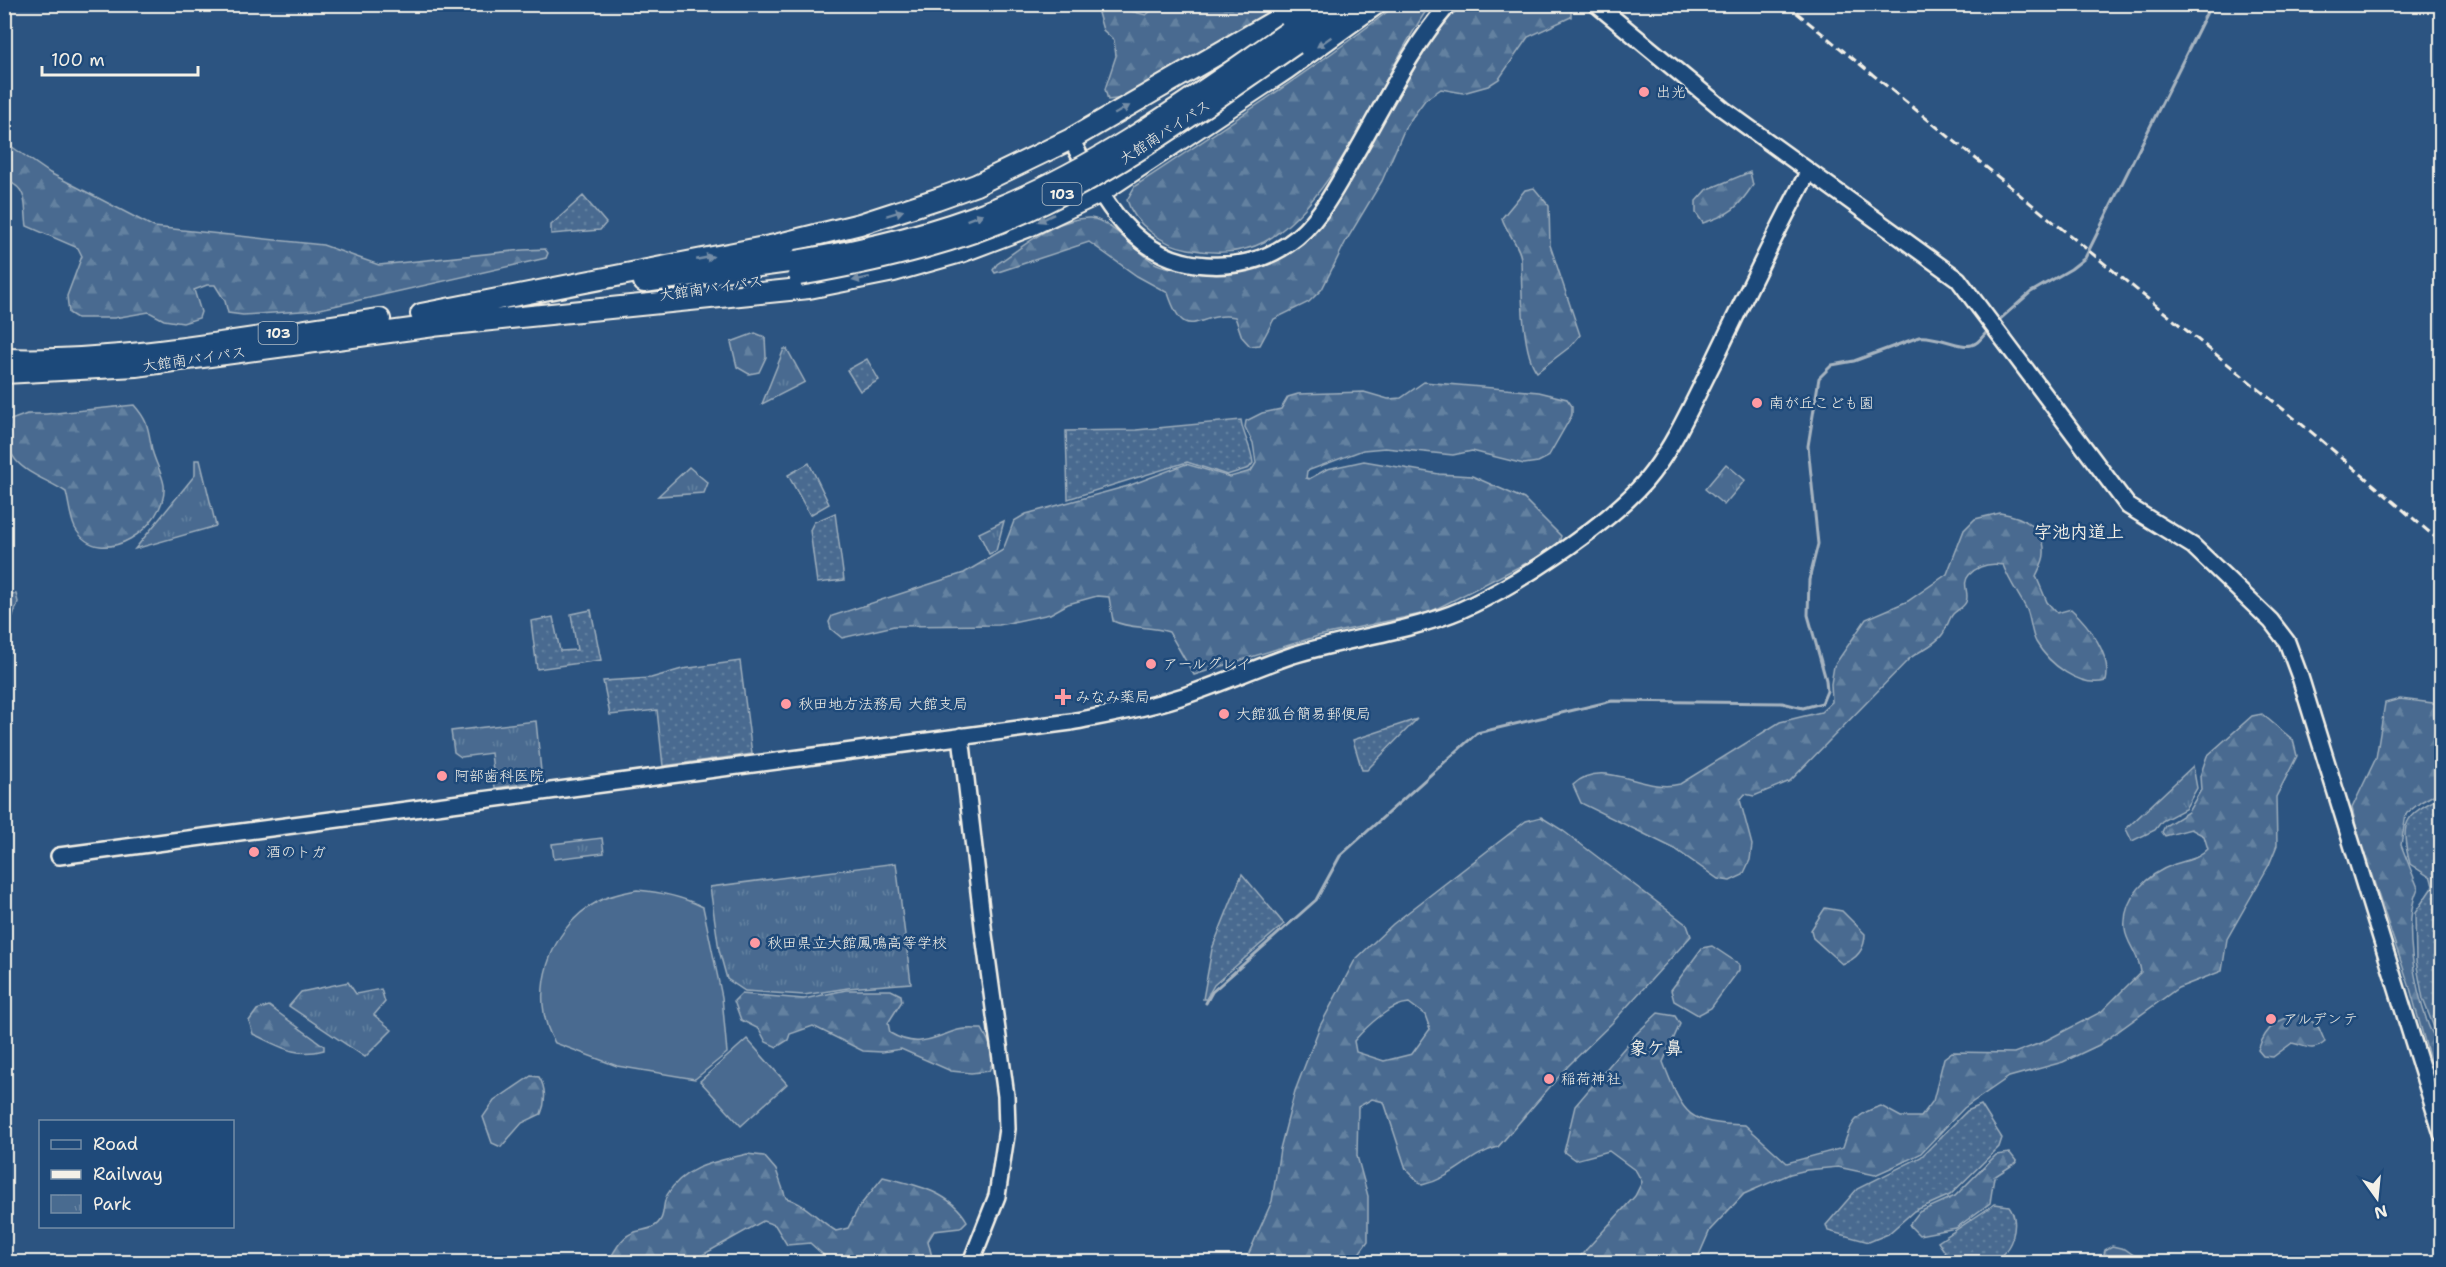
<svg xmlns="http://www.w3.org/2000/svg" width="2446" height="1267" viewBox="0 0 2446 1267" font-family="'Shantell Sans','Klee One',sans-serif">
<defs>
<pattern id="grass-dots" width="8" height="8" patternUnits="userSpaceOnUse" patternTransform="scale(1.5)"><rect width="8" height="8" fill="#496b90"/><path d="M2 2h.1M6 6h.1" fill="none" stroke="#6481a0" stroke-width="1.8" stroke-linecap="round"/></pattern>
<pattern id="forest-firs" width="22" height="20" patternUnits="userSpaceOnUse" patternTransform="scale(1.5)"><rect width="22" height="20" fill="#496b90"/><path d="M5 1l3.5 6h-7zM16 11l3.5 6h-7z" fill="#6481a0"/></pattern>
<pattern id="park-tufts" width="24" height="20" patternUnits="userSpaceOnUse" patternTransform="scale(1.5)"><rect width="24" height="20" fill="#496b90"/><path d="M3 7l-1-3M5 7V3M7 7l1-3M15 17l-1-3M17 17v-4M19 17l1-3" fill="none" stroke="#6481a0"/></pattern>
</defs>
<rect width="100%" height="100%" fill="#2c5481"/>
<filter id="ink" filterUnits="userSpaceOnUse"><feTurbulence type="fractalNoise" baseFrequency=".0167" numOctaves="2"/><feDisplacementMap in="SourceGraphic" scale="12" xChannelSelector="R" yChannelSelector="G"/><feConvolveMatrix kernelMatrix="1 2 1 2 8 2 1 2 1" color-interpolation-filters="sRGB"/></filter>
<g filter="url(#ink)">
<path fill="url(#grass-dots)" stroke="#9eaebc" stroke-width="1.5" d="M583,196L606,223L600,230L551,234V225Z
M867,359L879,380L860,391L847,370Z
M1241,420C1243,436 1251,445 1253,463L1249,468L1227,475L1187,462L1068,499L1066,431L1136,430Z
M809,463L829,504L810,515L788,475Z
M835,513L844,580L817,583L810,530L814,522Z
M591,610L601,660L537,669L531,621L553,617L560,651L577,650L571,614Z
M740,661L752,754L663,766L657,710L610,715L603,681L651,678L682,669Z
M1417,719L1367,770H1362L1353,740Z
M2441,797V1046L2423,999L2416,961L2415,913L2433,886L2431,878L2410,864C2399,822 2405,815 2441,797Z
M1242,874L1284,924L1214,985L1206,999H1203L1212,949Z
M1981,1105L2002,1138L1999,1147L1950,1195L1914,1211L1888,1234L1869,1242L1828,1231L1826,1225L1857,1189L1921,1157L1967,1111Z
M1995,1204L2009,1206C2022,1223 2011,1256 1990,1262C1980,1266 1963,1263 1952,1262L1938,1242Z"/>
<path fill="url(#forest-firs)" stroke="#9eaebc" stroke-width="1.5" fill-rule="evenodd" d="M1567,4L1571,8V17L1528,37L1499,79L1488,86L1463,93L1441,89L1425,100L1406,126L1382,181L1346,241L1322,289L1309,302L1274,319L1260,345L1250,346L1242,337L1235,317C1198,310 1186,348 1168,293L1137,276L1089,242L995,273L993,270L997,264C1024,246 1056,217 1090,218C1108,219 1137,251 1153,262C1162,268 1174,268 1184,271C1245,284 1290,260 1328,213L1426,49L1459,5Z
M1107,5L1146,15L1151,11V5H1287L1124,98L1108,100L1105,89L1116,56L1114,40L1103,30L1098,13Z
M1396,5H1430C1382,73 1338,201 1264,242C1241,254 1212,254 1188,249C1163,245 1134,224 1127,200L1135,186C1223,128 1313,70 1396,5Z
M5,142L50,173L154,227L323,245L379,265L523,250L545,249L548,253L546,258L316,310L243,315L228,313L225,301L215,285H207L194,290L201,312L199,318L183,323L164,320L149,312L114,318H77L69,313L67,296L82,256L78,248L27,226C24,209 29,189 9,182L5,184Z
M1750,172L1753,185C1737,209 1731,214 1703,223L1696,213V201L1706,190Z
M1534,188L1549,206L1550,245L1580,335L1571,346L1537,372C1521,352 1522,287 1521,260C1521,247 1506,232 1502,218L1525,190Z
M755,333L765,337L766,357L759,372L749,374L737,367L731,342Z
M1424,382L1539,392L1567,399L1572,406V415L1548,457L1538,462L1524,464L1472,451L1453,455L1385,448L1363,450L1307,471L1306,478L1309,479L1327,469L1364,461L1439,474L1472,476L1524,499L1561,536L1559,542L1548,552L1430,612L1318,636L1194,675L1169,632C1151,626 1129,629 1113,621L1109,597L1097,596L1068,604L1050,614L999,625L894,626L842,638L831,629L829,622L832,616L964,573L1003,550L1014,521L1026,514L1128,486L1186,464L1230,477L1251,471L1256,463L1253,443L1245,427L1246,421L1262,413L1281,409L1288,397L1298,394L1364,392L1388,399L1401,398Z
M134,405C149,422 148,429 152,450C155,462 162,473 164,485C168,526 100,573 75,528C70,518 69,503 66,492C35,472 0,468 8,421L27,414H46Z
M2000,513C2021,516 2046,527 2044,554C2044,561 2039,569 2036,576L2047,602L2057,613L2071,609C2089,625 2112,656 2106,681C2079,688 2049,664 2036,642C2031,633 2031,620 2027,610C2019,595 2009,581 2003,565C1991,563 1978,565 1969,575C1961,584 1970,593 1966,602C1964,607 1957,610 1953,614C1948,620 1947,629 1942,635C1934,646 1920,650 1909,659L1790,781L1754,796L1745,794L1740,800L1752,845L1750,860L1743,875L1730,881L1718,879L1675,849L1581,803L1573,785C1604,756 1642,794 1680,784L1780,722L1821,712L1832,702L1831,684L1834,666L1866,619L1908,601L1947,574L1964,530L1975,519Z
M5,593L16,594L18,602L9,628L5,630Z
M2400,699L2441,704V791L2421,802L2406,814L2401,845L2418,888C2402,923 2415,988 2428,1024C2431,1033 2439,1043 2442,1053C2444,1063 2442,1075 2441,1085L2433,1071L2410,988L2358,835L2352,808L2376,758L2385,703Z
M2262,714L2293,740L2297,756L2276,797L2277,845L2269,865L2227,939L2222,971L2178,988L2099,1045L2063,1062L2009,1077L1964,1108L1920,1154L1895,1166L1875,1175L1838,1167L1807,1170L1790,1174L1744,1194L1710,1230L1696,1262H1575L1635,1196L1642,1182L1636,1171L1609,1151L1575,1160L1564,1152L1575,1106L1636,1034L1658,1013L1675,1016L1680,1024L1663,1062C1684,1115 1685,1123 1745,1125L1787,1163L1843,1148C1850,1124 1856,1113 1881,1106L1901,1117H1921L1933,1101L1944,1058L1952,1052L2014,1053L2043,1042L2101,1012L2141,972C2139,954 2126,943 2125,929C2122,898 2147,874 2175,864C2187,860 2199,859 2208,849L2204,836L2191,829L2165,836L2162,832L2165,826L2188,812L2201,790L2200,776L2207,756L2252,716Z
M1541,817L1562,830L1687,925L1691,936L1612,1023L1568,1066L1498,1147C1468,1155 1456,1177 1422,1185L1406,1169L1384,1102L1372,1099L1358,1107L1357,1156L1368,1196V1241L1353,1262H1245L1272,1201L1280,1149L1295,1091L1320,1026L1355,960L1393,924L1526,821ZM1409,1003L1425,1015L1430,1029L1412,1054L1384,1061L1356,1052L1354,1041C1367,1026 1390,1004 1409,1003Z
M1825,908L1842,911L1865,934C1865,950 1857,959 1842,964L1813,938L1811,930Z
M1712,946L1739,964V970L1711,1008L1698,1015L1674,1001L1671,990L1702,948Z
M846,990H891L901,995L902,1001L888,1023L890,1033C917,1049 932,1038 958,1030C965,1028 974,1029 982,1029C990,1043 997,1056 989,1071L971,1073L951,1071L901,1049L882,1052L863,1051L813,1026L790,1034L788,1040L777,1047L766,1042L759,1029L741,1020L734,1001L741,994L804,999Z
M269,1006L324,1046V1050C295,1058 279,1046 253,1034L249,1021L257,1010Z
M2305,1015L2319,1028L2325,1042C2312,1053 2306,1046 2292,1043L2273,1057L2263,1056L2258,1050C2266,1026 2280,1016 2305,1015Z
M531,1076L539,1077C546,1088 546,1102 541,1114L522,1123L501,1147L492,1143L483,1117L494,1101Z
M2010,1153L2017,1162L1994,1177L1990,1203L1956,1228L1919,1235L1909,1225L1919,1212L1955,1196L1996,1155Z
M747,1154L764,1156L776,1170L786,1198C804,1203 820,1221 836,1231L848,1228L859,1207L883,1177C913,1184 950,1191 967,1221L960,1228L934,1231L928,1241L932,1257L937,1262H862L861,1255L829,1260L810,1243L787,1245L775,1225L763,1221L690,1262H608C615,1251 621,1236 635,1232C640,1230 648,1230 653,1227C667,1219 661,1207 667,1195C683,1166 718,1161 747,1154Z
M2112,1246L2125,1249L2135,1256L2134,1262H2102L2105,1250Z"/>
<path fill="url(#park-tufts)" stroke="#9eaebc" stroke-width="1.5" d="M784,349H787L805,382L762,404Z
M195,460H200L216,526L135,549L195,475Z
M1726,464L1745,480L1724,505L1705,489Z
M689,467L708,483L704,493L658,496Z
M1004,521L996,551L989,554L979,533Z
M536,721L542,781L495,788L491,753L461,757L454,752L451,731Z
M2193,766L2197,788L2185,809L2162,821L2155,830L2132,841L2126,829Z
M602,838L604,853L554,859L552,844Z
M896,863L911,983L848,988L804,995L745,991L727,979L719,950L710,887Z
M348,982L356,994L381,989L385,1002L374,1015L392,1030L365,1057L289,1006L301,992Z"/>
<path fill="#496b90" stroke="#9eaebc" stroke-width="1.5" d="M637,890C661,892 681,896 703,907L722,997L727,1053L695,1079L617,1066L555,1043C527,997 549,927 597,902C609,895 623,893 637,890Z
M747,1039L787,1084L741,1126L700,1081Z"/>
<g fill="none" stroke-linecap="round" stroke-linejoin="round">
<path stroke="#a7b4c0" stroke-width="3" d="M1997,322L2031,292L2071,269L2085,258L2211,4
M1206,1003L1212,992L1316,900L1340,856L1477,733L1612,701L1782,703L1803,708L1822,703L1827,691L1826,680L1808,615L1809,580L1818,544L1808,446L1819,378L1832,365L1854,361L1919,337C1937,334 1964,352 1976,343C1981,340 1985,333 1990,329"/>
<g stroke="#f4f1e8" stroke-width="20">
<path id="secondary" d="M1596,4L1723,109L1958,279L2128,506L2193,546L2271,621L2287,642L2300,677L2442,1134
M1071,139C1101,197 1132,261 1206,265C1235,267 1263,261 1288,244C1318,224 1335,189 1353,158C1383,107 1409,50 1449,4
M961,736L984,935L1006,1096L1007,1129L997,1196L971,1262
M59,856L1071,722C1106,715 1143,709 1177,698C1216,686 1254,668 1293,655C1345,639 1400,633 1451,614C1505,594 1617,520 1652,473C1677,440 1695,398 1714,361C1745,297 1775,233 1809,171"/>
</g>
<g stroke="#f4f1e8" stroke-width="24">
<path id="highway" d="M1288,32L1328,4
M1295,44L1353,4
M644,282L796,261
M421,314L775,245L860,224L937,199L976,185L1071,139L1304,4
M422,327L809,288L894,271L961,252L1027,227L1099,193L1286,69L1376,4
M4,359C130,363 257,336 380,319
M4,373L136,366L434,326"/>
</g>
<use href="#secondary" stroke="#1f4a7a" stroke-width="15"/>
<use href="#highway" stroke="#1f4a7a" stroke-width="20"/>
<path stroke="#f4f1e8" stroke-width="3" stroke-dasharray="9 4.5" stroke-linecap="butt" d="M1786,4L2321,440L2442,543"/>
<g stroke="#f4f1e8" stroke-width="24" stroke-linecap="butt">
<path id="highway-bridge" d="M796,261C865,250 932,234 997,208C1103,165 1195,96 1288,32
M799,275C884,260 966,241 1044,203C1133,160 1213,100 1295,44"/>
</g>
<use href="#highway-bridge" stroke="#1f4a7a" stroke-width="20"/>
</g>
<defs><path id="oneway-solid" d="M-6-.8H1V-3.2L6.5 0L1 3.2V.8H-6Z" transform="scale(1.5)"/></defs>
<g fill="#748da6">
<use href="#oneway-solid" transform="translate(1324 42) rotate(145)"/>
<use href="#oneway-solid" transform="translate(1122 110) rotate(-30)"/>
<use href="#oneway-solid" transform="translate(895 213) rotate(-17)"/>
<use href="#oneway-solid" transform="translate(975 217) rotate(-21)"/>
<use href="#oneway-solid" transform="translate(1046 218) rotate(155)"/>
<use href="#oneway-solid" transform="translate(705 258) rotate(-11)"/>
<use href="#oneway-solid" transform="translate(861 279) rotate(168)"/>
</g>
</g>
<g fill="#ff9aa2" stroke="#1f4a7a" stroke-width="2">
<circle cx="1644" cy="92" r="6"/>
<circle cx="1757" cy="403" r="6"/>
<circle cx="1151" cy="664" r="6"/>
<path d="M1060 688h6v6h6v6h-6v6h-6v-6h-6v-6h6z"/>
<circle cx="786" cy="704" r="6"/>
<circle cx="1224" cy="714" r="6"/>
<circle cx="442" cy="776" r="6"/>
<circle cx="254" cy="852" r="6"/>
<circle cx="755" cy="943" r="6"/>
<circle cx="2271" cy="1019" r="6"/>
<circle cx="1549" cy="1079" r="6"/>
</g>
<g text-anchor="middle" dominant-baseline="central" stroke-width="5" stroke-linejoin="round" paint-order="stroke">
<g fill="#1f4a7a" stroke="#b4bfc7" stroke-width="1.5">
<rect x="1042.5" y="183" width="39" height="22" rx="4.5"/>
<rect x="258.5" y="322" width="39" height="22" rx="4.5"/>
</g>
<g font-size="14" font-weight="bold" fill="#f4f1e8">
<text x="1062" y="194">103</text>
<text x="278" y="333">103</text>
</g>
<g font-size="15" fill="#f4f1e8" stroke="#1f4a7a" text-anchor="start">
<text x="1656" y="92">出光</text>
<text x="1769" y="403">南が丘こども園</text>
<text x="1163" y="664">アールグレイ</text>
<text x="1075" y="697">みなみ薬局</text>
<text x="798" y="704">秋田地方法務局 大館支局</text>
<text x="1236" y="714">大館狐台簡易郵便局</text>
<text x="454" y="776">阿部歯科医院</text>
<text x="266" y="852">酒のトガ</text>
<text x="767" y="943">秋田県立大館鳳鳴高等学校</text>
<text x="2283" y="1019">アルデンテ</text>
<text x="1561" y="1079">稲荷神社</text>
</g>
<g font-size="15" fill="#f4f1e8" stroke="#1f4a7a">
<text transform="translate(1165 132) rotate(-33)">大館南バイパス</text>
<text transform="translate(711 288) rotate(-8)">大館南バイパス</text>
<text transform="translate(194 359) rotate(-8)">大館南バイパス</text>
</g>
<g font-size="18" font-weight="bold" fill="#f4f1e8" stroke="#1f4a7a">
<text x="2079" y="532">字池内道上</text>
<text x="1656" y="1048">象ケ鼻</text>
</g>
</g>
<rect width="2446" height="1267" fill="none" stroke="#1f4a7a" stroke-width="24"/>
<rect x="12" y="12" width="2422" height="1243" fill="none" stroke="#f4f1e8" stroke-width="2" filter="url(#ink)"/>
<rect x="39" y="1120" width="195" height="108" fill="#1f4a7a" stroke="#748da6" stroke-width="1.5"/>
<rect x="51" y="1140" width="30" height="9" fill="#1f4a7a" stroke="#748da6" stroke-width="1.5"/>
<text x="93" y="1150" font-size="18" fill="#f4f1e8">Road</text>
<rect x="51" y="1170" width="30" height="9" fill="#f4f1e8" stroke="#748da6" stroke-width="1.5"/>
<text x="93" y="1180" font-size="18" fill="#f4f1e8">Railway</text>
<rect x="51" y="1195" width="30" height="18" fill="url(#park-tufts)" stroke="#748da6" stroke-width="1.5"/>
<text x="93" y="1210" font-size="18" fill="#f4f1e8">Park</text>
<g transform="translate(2377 1198) rotate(165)" stroke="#1f4a7a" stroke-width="4.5" paint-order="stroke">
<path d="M0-4.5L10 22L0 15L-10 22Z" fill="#f4f1e8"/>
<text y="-9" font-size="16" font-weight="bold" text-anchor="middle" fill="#f4f1e8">N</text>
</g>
<path d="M42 66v9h156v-9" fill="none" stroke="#f4f1e8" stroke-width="3"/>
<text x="51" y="66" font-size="18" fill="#f4f1e8" stroke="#1f4a7a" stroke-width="4.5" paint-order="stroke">100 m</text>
</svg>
